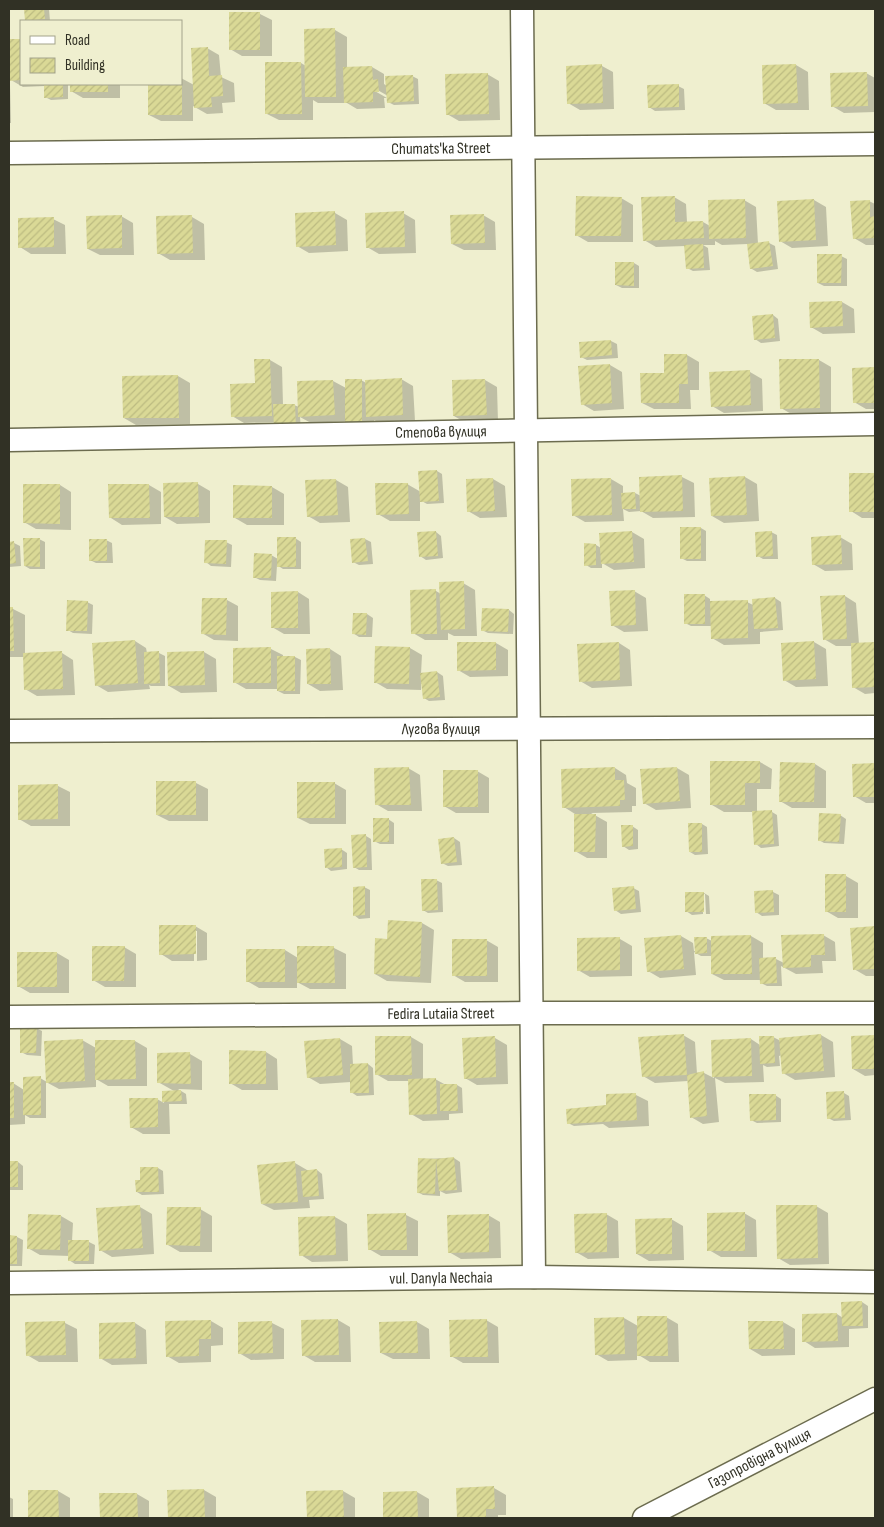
<svg xmlns="http://www.w3.org/2000/svg" width="884" height="1527" viewBox="0 0 884 1527" font-family="'Sofia Sans Condensed',sans-serif">
<defs>
<pattern id="building-hatch" width="6" height="6" patternUnits="userSpaceOnUse" patternTransform="scale(1.25)"><rect width="6" height="6" fill="#dad996"/><path d="M-1 1l2-2M0 6l6-6M5 7l2-2" fill="none" stroke="#bcbb81"/></pattern>
</defs>
<rect width="100%" height="100%" fill="#efefcf"/>
<path fill="#0003" d="M25,9H49L50,21H28Z
M260,14L272,20V56H242L230,49Z
M335,30L347,37V68L372,67L384,74V84L387,86L412,76L418,79L419,104L394,105L388,102V96L374,88L373,90L387,98H384L385,108L357,109L347,103H318L313,100V120H279L267,114L301,63L306,66Z
M10,40H21V84H68V99L51,100L45,97V86L23,87L11,80Z
M207,48L219,55L221,77L234,83L235,102L222,103L223,113L207,114L193,106V121H161L149,115V84H181V78L194,85Z
M796,65L808,72L809,110H776L764,103L763,66Z
M602,66L613,72L614,109L580,110L568,103Z
M866,73L875,78V112L844,113L832,106Z
M487,74L499,81L500,120L459,121L447,114Z
M9,84L10,85L11,123H9Z
M71,84H120V98H83L71,91Z
M678,86L684,89L685,110L655,111L649,107Z
M674,197L686,204L687,222H703L710,226L744,200L756,207L758,244L769,243L775,246L778,269L757,272L752,269L748,244L722,245L715,241V245H703L708,248L710,270L693,271L687,268L686,246L656,247L644,240Z
M621,198L633,205V242H588L576,235Z
M814,200L826,207L828,246L792,248L780,241Z
M869,201L875,204V245H866L854,238Z
M335,213L347,220L348,251L309,253L297,246Z
M403,213L415,220L416,253L379,254L367,247Z
M483,215L495,222L496,250H464L452,244Z
M121,216L133,223L134,255H100L88,249Z
M158,217H192L204,224L205,260H170L158,253Z
M53,219L65,225L66,254H31L20,247Z
M841,256L847,259V286H824L818,283Z
M634,263L639,266V288H622L616,285Z
M842,302L854,309L855,333L823,334L811,327Z
M773,315L778,319L780,341L761,343L755,339Z
M611,341L617,344L618,358L587,360L581,357L580,343Z
M665,355H687L699,362V390H690L691,409H654L642,403L665,374Z
M256,360H270L282,367L283,405H294L299,407L333,381L346,388L361,380L366,383L401,379L413,386L415,421L380,423L374,420V436L346,421L311,423L300,417L301,430L275,422L244,423L232,416L257,384Z
M819,360L831,367V414L793,415L781,408Z
M610,365L622,372L624,409L594,411L582,404Z
M853,369H875V409H866L854,402Z
M750,372L762,379L763,411L724,413L712,406Z
M178,376L190,383V424L136,425L124,418Z
M485,380L497,387L498,422L466,423L454,416L453,381Z
M437,471L442,474L444,503L427,504L420,500V521H390L378,514L407,484L421,492Z
M851,474H875V518H862L851,511Z
M682,477L694,483L695,517L653,518L641,511L629,512L623,509L624,521L585,522L573,515L611,479L623,486V494L635,493L641,496Z
M745,477L757,484L759,521L724,523L712,516Z
M493,479L505,486L507,517L480,518L468,511L467,480Z
M336,480L348,487L350,522L320,523L308,516Z
M198,484L210,491V523L177,524L165,517Z
M60,485L71,492V530L36,529L24,522Z
M149,485L161,492V524L122,525L111,518Z
M272,487L284,494V525H247L235,518Z
M701,528L706,531V561H687L681,558Z
M436,532L441,536L443,558L426,560L420,556Z
M632,532L644,539L645,568L614,570L602,563V568H591L586,565L596,545L601,548Z
M771,532L777,535L778,559H763L758,556Z
M840,537L852,544L853,570L825,571L813,564Z
M295,538L301,542V569H283L277,565L276,581L260,580L254,577L271,555L278,559Z
M39,539L45,542V569H30L25,566Z
M365,539L371,542L373,564L359,565L353,562L352,540Z
M106,540L112,543L113,563H96L90,560Z
M226,542L232,545L231,567L211,566L206,562Z
M9,543H14L20,546L21,566L9,567Z
M463,583L475,590L477,636H454L448,633V640H425L413,633L436,591L441,594Z
M634,591L646,598L648,631L624,632L612,625Z
M298,592L309,599L310,634H284L272,627Z
M704,595L710,599V603L747,602L753,605L775,598L781,602L783,630L760,632V644L724,645L712,638V626H691L685,623Z
M845,596L856,603L859,644L875,643V693L865,694L853,687L852,646H836L824,639Z
M227,600L238,606V641L214,640L202,633Z
M87,602L93,605L92,634L73,633L68,630Z
M9,609H13L25,615V654L62,653L73,660L75,695L37,696L25,689L24,657H9Z
M509,610L514,614L513,634L488,633L482,630Z
M367,614L373,618L372,637H359L353,633Z
M135,641L146,648L147,653H159L165,656V686H151L149,685L150,689L108,692L96,685Z
M814,642L826,649L828,686L796,687L784,680Z
M496,643L508,650V676L470,677L458,670Z
M619,643L630,650L632,686L592,688L580,681Z
M410,648L422,655L421,674L437,672L443,676L445,700L429,701L424,698L423,684H421V690L387,689L375,682Z
M271,649L283,655V657H295L301,660L300,694H284L278,691V689H246L234,682Z
M330,649L341,656L343,690L320,691L308,684Z
M204,652L216,659L217,692L181,693L169,686Z
M760,762L772,769L771,789H757V812H772L777,815L779,846L761,848L756,844L754,812H724L712,805Z
M815,764L826,771V808H792L780,801Z
M875,764V803H866L854,796L853,765Z
M408,768L420,775L422,811H388L376,804Z
M615,768L626,775L627,783L636,788V806H632V812L591,813L607,822V858H587L575,851V814L564,807Z
M677,768L689,775L691,808L656,810L644,803L642,771Z
M477,771L489,778V813H456L444,806Z
M196,783L208,789V821H169L157,815Z
M334,783L346,790V824H310L298,818Z
M58,786L70,792V826H31L19,819Z
M840,815L846,819L844,844L824,843L819,840Z
M388,819L394,823V844H380L374,841Z
M702,824L707,827L708,854L695,855L690,852Z
M632,826L638,830V849L629,850L623,846Z
M366,836L371,839L372,870H359L354,867Z
M454,838L460,842L462,865L448,866L442,863Z
M341,849L347,853V869L331,871L326,867Z
M846,876L858,883V918H838L826,911Z
M436,880L442,883L443,912L428,913L423,910Z
M364,887L370,890V918L359,919L354,915Z
M633,888L639,891L641,912L621,914L615,910Z
M773,892L779,895V915L762,916L756,912Z
M704,893L709,896L710,914H706L705,894H703V914L692,915L686,911Z
M422,923L434,930L431,983L387,981L375,974L389,940Z
M195,926L207,933V960L197,961V931H194V961H196H172L161,954Z
M875,928V976H866L854,969L851,929Z
M823,935L835,942L836,961H822L823,973L796,974L781,966L782,986H767L761,983V980H724L712,974V956H701L694,952L696,975L660,978L648,971L645,939L681,936L693,943L694,951H696L706,938L712,941L751,936L763,943V959H776L784,963Z
M620,939L632,946V976L590,977L578,970Z
M486,940L498,947V982H465L453,975Z
M124,947L136,954V987H105L93,980Z
M298,948H334L346,954V989H310L297,982V988H259L247,981V950H285L298,958Z
M18,953H57L69,960V993H30L18,986Z
M36,1028L42,1031L41,1056L27,1055L21,1052Z
M683,1035L695,1042L697,1074L704,1073L714,1078L712,1041L751,1039L760,1045L773,1037L781,1041L821,1035L833,1042L835,1077L795,1080L783,1073L782,1055L779,1056L780,1066L767,1067L763,1065L764,1082L725,1083L715,1078L719,1122L703,1124L691,1117L688,1081L655,1083L643,1076Z
M875,1036V1075L865,1076L853,1069L852,1037Z
M411,1037L423,1044V1079H435L446,1085H457L462,1088L463,1113L449,1114V1120L423,1121L411,1114L409,1081H388L376,1074Z
M495,1038L507,1045L508,1084L477,1085L465,1078Z
M340,1039L352,1046L353,1065L368,1064L373,1068L374,1095L357,1096L351,1092V1082L320,1084L308,1077Z
M82,1040L96,1048V1041H135L147,1048V1086H108L96,1079V1087L59,1089L46,1082V1118H30L25,1115V1124L9,1125V1084L13,1083L24,1090L40,1078L47,1082Z
M266,1052L277,1059L278,1090H242L230,1083Z
M158,1054H190L202,1061V1090L178,1089L186,1094L187,1104H169L170,1134H143L131,1127L157,1099L164,1103L163,1092L174,1091L158,1082Z
M844,1093L849,1096L851,1120L834,1121L828,1118Z
M607,1095H636L648,1101L649,1126L609,1128L603,1124L574,1126L568,1123L608,1106Z
M775,1095L781,1099V1122L757,1123L751,1120Z
M454,1158L460,1162L462,1192L446,1194L440,1191V1196L423,1195L418,1192L419,1159Z
M9,1162H18L23,1166V1190H9Z
M295,1163L307,1170V1171L317,1170L322,1174L324,1199L309,1200L310,1208L274,1210L262,1204Z
M158,1168L163,1171L164,1194L142,1195L137,1192L141,1181Z
M816,1206L828,1213L829,1264L790,1265L778,1258Z
M140,1207L152,1214L154,1254L112,1257L100,1250Z
M200,1209L212,1216V1252H180L168,1245Z
M744,1213L756,1220L757,1257H721L709,1250Z
M606,1214L618,1221L619,1258L588,1259L576,1252Z
M406,1215L418,1221V1256H381L369,1249Z
M488,1215L500,1222L501,1258L461,1259L449,1252Z
M61,1216L73,1223L72,1241L89,1242L95,1245L94,1264H75L69,1260L70,1256L40,1255L28,1248Z
M335,1217L347,1224L348,1261L312,1262L301,1255L300,1218Z
M671,1219L683,1226L684,1260L649,1261L637,1254Z
M9,1237H17L23,1240L22,1266H9Z
M862,1302L868,1306V1328L849,1329V1347L815,1348L804,1341L837,1314L843,1318Z
M666,1317L678,1324L679,1362H650L637,1354V1360L608,1361L596,1354L624,1318L638,1326Z
M338,1320L350,1327L351,1362H315L303,1355Z
M486,1320L498,1327L499,1363H463L451,1356Z
M211,1321L223,1328V1345L211,1346V1362L179,1363L167,1356Z
M417,1322L429,1329L430,1359H393L381,1353L380,1323Z
M783,1322L795,1329V1355L762,1356L750,1349Z
M65,1323L77,1329L78,1362H39L27,1355Z
M135,1323L146,1330L147,1364L112,1365L100,1358Z
M272,1323L284,1329V1359L251,1360L239,1353Z
M494,1488L506,1495V1515H498V1518H458L457,1489Z
M204,1490L216,1497V1518H169V1491Z
M58,1491L70,1498V1518H30L29,1492Z
M343,1491L355,1498V1518H308L307,1492Z
M417,1492L429,1499V1518H385L384,1493Z
M100,1494H137L149,1501V1518H101Z
M9,1497L13,1499V1518H9Z"/>
<path fill="url(#building-hatch)" d="M24,9H44L45,19L25,21Z
M229,12H260V50H229Z
M335,28L336,97H305L304,29Z
M9,39H21V80L9,81Z
M208,47L209,76L222,75L223,96L211,97L212,107L194,108L191,48Z
M265,62H301L302,114H265Z
M602,64L603,103L567,104L566,66Z
M796,64L798,103L763,104L762,65Z
M372,66L373,80L378,79L379,92H373V102L344,103L343,67Z
M867,72L868,106L831,107L830,73Z
M488,73L489,114L446,115L445,74Z
M413,75L414,101L387,103L385,76Z
M44,84H63V97L44,98Z
M70,84H108V92H70Z
M148,84H182V115H148Z
M679,84V107L648,108L647,85Z
M576,196L622,197L621,236H575Z
M675,196V222L703,221L704,238L643,241L641,197Z
M745,199L746,238L709,239L708,200Z
M814,199L816,240L779,242L777,201Z
M870,200V217L875,216V238L853,239L850,201Z
M335,211L336,245L296,247L295,213Z
M404,211L405,247L366,248L365,213Z
M484,214L485,243L451,244L450,215Z
M122,215V248L87,249L86,216Z
M192,215L193,253L157,254L156,216Z
M54,217V247L18,248V218Z
M769,241L773,266L750,269L747,244Z
M703,244L704,268L686,269L684,245Z
M817,254H842L841,283H817Z
M615,262H634V286L615,285Z
M842,301L843,326L810,328L809,302Z
M773,314L775,338L754,340L752,316Z
M611,340L612,355L580,358L579,342Z
M664,354H687L688,384H679V403H641L640,373H664Z
M254,359H270L272,416L231,417L230,384L255,383Z
M779,359H819L820,408L780,409Z
M610,364L612,403L581,405L578,366Z
M875,367V403H853L852,368Z
M750,370L751,405L711,407L709,372Z
M178,375L179,418H123L122,376Z
M402,378L403,415L366,417L365,380Z
M345,379H362V430H345Z
M485,379L487,415L453,416L452,380Z
M333,380L335,415L298,417L297,381Z
M273,404H295L296,428L274,429Z
M437,470L439,501L420,502L418,471Z
M849,473H875V512H849Z
M682,475L683,511L640,512L639,477Z
M745,476L747,515L711,516L709,478Z
M493,478L495,511L467,512L466,479Z
M611,478L612,515L572,516L571,479Z
M336,479L338,515L307,517L305,480Z
M198,482L199,517H164L163,483Z
M375,483H408L409,514L376,515Z
M23,484H60V524L23,523Z
M108,484H149L150,518H109Z
M233,485L272,486V518H233Z
M635,492L636,509H622L621,493Z
M680,527H701V559H680Z
M436,531L438,556L419,557L417,532Z
M632,531L634,562L601,564L599,533Z
M772,531L773,556L756,557L755,532Z
M841,535L842,564L812,565L811,537Z
M277,537H296V567H277Z
M23,538H40V567L24,566Z
M365,538L368,561L352,563L350,539Z
M89,539H107V561H89Z
M205,540H227L226,564L204,563Z
M14,541L16,563L9,564V542Z
M584,543L596,544V565L584,566Z
M254,553L272,554L271,578H253Z
M464,581L465,629L441,630L439,582Z
M436,589L437,634H411L410,590Z
M635,590L636,625L611,626L609,591Z
M298,591V628H271V592Z
M684,594H705V624H684Z
M845,595L847,639L823,640L820,596Z
M775,597L778,628L754,629L752,599Z
M202,598H227L226,635L201,634Z
M67,600L88,601L87,631H66Z
M748,600V638L711,639L710,601Z
M9,607H13L14,651H9Z
M482,608L509,609L508,632L481,631Z
M353,613H367L366,635L352,634Z
M135,640L138,683L95,686L92,643Z
M814,641L816,679L783,681L781,643Z
M457,642H496V670L457,671Z
M619,642L620,680L579,682L577,644Z
M875,642V687L852,688L851,643Z
M375,646L410,647L409,684L374,683Z
M271,647V683H233V648Z
M330,648L331,684H307L306,649Z
M62,651L63,689L24,690L23,653Z
M159,651L160,683L144,684V652Z
M204,651L205,685L168,686L167,652Z
M277,656H295V691H277Z
M437,671L440,697L423,699L420,673Z
M710,761H760V783H745V805H710Z
M780,762L815,763L814,802H779Z
M875,763V797H853L852,764Z
M409,767L411,805H375L374,768Z
M615,767V780H624L625,800H620V806L562,808L561,769Z
M677,767L680,801L643,804L640,769Z
M443,770H478V807H443Z
M156,781H196V815H156Z
M297,782H335V818H297Z
M58,784V819L18,820V785Z
M772,810L774,844L754,845L752,811Z
M819,813L841,814L839,842L818,841Z
M574,814H596L595,852H574Z
M373,818H389V842H373Z
M688,823H702V852H689Z
M621,825H633V846L622,847Z
M366,834L367,867L353,868L351,835Z
M454,837L457,862L441,864L438,839Z
M342,848V867L325,868L324,849Z
M825,874H846V912H825Z
M421,879H437L438,910L422,911Z
M365,886V915L353,916V887Z
M634,886L636,909L614,911L612,888Z
M773,890L774,912L755,913L754,891Z
M685,892H704V912H685Z
M388,920L422,922L420,977L374,974L375,938L387,939Z
M159,925H196V954L159,955Z
M875,926V969L853,970L850,928Z
M824,934L825,955H811V967L783,968L781,935Z
M681,935L684,969L647,972L644,938Z
M751,935L752,974H711V936Z
M620,937V970L577,971V938Z
M694,937H707V953L695,954Z
M452,939H487V976H452Z
M92,946H125L124,981H92Z
M297,946H334L335,983H297Z
M246,949H285V982H246Z
M17,952H57V987H17Z
M776,957L777,983L760,984L759,958Z
M20,1026H37L36,1053H20Z
M684,1034L687,1075L642,1077L638,1037Z
M821,1034L824,1071L782,1074L779,1038Z
M875,1035V1069H852L851,1036Z
M375,1036H411L412,1075H375Z
M495,1036L496,1077L464,1079L462,1038Z
M759,1036H774L775,1063L760,1064Z
M340,1038L343,1075L307,1078L304,1041Z
M751,1038L752,1076L712,1077L711,1040Z
M83,1039L85,1081L46,1083L44,1041Z
M95,1040H135L136,1079L95,1080Z
M229,1050L266,1051V1084H229Z
M190,1052L191,1084L157,1083V1053Z
M368,1063L369,1093H350V1064Z
M704,1071L707,1116L690,1118L687,1075Z
M41,1076V1115H23V1077Z
M436,1078L437,1114L409,1115L408,1079Z
M9,1082H14V1118H9Z
M440,1084H457L458,1111H440Z
M181,1090L182,1101L162,1102V1091Z
M844,1091L845,1118L827,1119L826,1092Z
M636,1093L637,1120L567,1124L566,1109L606,1105V1094Z
M749,1094H776V1120L750,1121Z
M129,1098H158V1127L130,1128Z
M454,1157L457,1190L439,1191L436,1159Z
M418,1158L436,1159L435,1194L417,1193Z
M9,1161H18V1187H9Z
M295,1161L298,1202L261,1204L257,1165Z
M140,1167H158L159,1192H136L135,1180H140Z
M317,1169L319,1196L303,1197L301,1171Z
M140,1205L143,1248L99,1251L96,1208Z
M776,1205H817L818,1258L777,1259Z
M167,1207H201L200,1246L166,1245Z
M745,1212V1251H707V1213Z
M406,1213L407,1250H368L367,1214Z
M607,1213V1252L575,1253L574,1214Z
M28,1214L61,1215L60,1250L27,1249Z
M489,1214V1252L448,1253L447,1215Z
M335,1216L336,1255L299,1256L298,1217Z
M672,1218V1254H636L635,1219Z
M9,1235L17,1236V1264H9Z
M68,1240H89V1261H68Z
M862,1301L863,1326H842L841,1302Z
M837,1313L838,1341L802,1342V1314Z
M637,1316H667L668,1356H637Z
M624,1317L625,1354L595,1355L594,1318Z
M338,1319L339,1355L302,1356L301,1320Z
M487,1319L488,1357H450L449,1320Z
M211,1320V1339H199V1356L166,1357L165,1321Z
M65,1321L66,1355L26,1356L25,1322Z
M272,1321L273,1353L238,1354V1322Z
M417,1321L418,1353H380L379,1322Z
M748,1321H783L784,1349H749Z
M135,1322L136,1358L99,1359V1323Z
M494,1486L495,1509H486V1518H457L456,1488Z
M204,1489L205,1518H168L167,1490Z
M28,1490H58L59,1518H28Z
M343,1490L344,1518H307L306,1491Z
M417,1491L418,1518H383V1492Z
M99,1493H137L138,1518H100Z"/>
<g fill="none" stroke-linecap="round" stroke-linejoin="round">
<g stroke="#6c6c4f" stroke-width="25">
<g id="street">
<path d="M522,9L534,1277"/>
<path id="s1" d="M9,153L875,144"/>
<path id="s2" d="M9,440L875,424"/>
<path id="s3" d="M9,731L875,727"/>
<path id="s4" d="M9,1017L532,1013H875"/>
<path id="s5" d="M9,1283L534,1277L875,1282"/>
<path id="s6" d="M644,1518L875,1399"/>
</g>
</g>
<use href="#street" stroke="#fff" stroke-width="22"/>
</g>
<g text-anchor="middle" dominant-baseline="central" stroke-width="5" stroke-linejoin="round" paint-order="stroke">
<g font-size="16" fill="#313125" stroke="#efefcf">
<text stroke="none"><textPath href="#s1" startOffset="432">Chumats'ka Street</textPath></text>
<text stroke="none"><textPath href="#s2" startOffset="432">Степова вулиця</textPath></text>
<text stroke="none"><textPath href="#s3" startOffset="432">Лугова вулиця</textPath></text>
<text stroke="none"><textPath href="#s4" startOffset="432">Fedira Lutaiia Street</textPath></text>
<text stroke="none"><textPath href="#s5" startOffset="432">vul. Danyla Nechaia</textPath></text>
<text stroke="none"><textPath href="#s6" startOffset="130">Газопровідна вулиця</textPath></text>
</g>
</g>
<rect width="884" height="1527" fill="none" stroke="#313125" stroke-width="20"/>
<rect x="20" y="20" width="162" height="65" fill="#efefcf" stroke="#a3a38b"/>
<rect x="30" y="36" width="25" height="8" fill="#ffffff" stroke="#a3a38b"/>
<text x="65" y="45" font-size="15" fill="#313125">Road</text>
<rect x="30" y="58" width="25" height="15" fill="url(#building-hatch)" stroke="#a3a38b"/>
<text x="65" y="70" font-size="15" fill="#313125">Building</text>
</svg>
